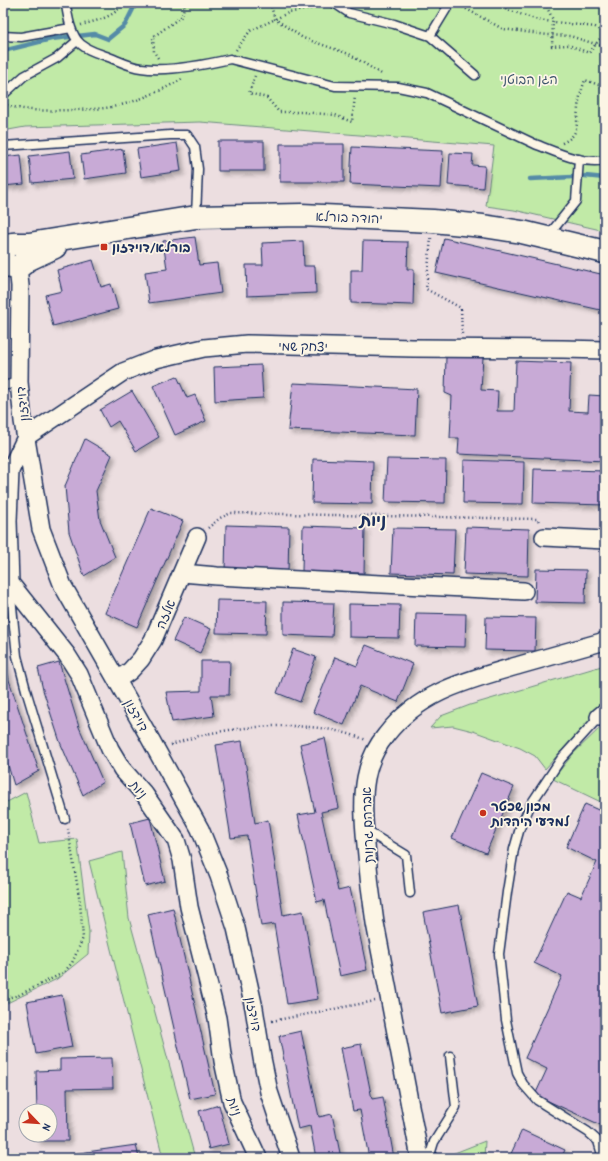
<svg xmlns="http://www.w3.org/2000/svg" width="608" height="1161" viewBox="0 0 608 1161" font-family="'Patrick Hand','Playpen Sans Hebrew',sans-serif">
<defs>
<filter id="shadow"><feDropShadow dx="3.5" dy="3.5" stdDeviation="2" flood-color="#0004"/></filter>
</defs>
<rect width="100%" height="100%" fill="#ecdee0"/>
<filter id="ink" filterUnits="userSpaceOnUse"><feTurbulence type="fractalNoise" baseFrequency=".025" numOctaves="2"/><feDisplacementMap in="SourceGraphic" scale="8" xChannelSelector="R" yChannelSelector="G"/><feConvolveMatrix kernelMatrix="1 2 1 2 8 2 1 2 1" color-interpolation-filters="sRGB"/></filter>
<g filter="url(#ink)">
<path fill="#c1eaa7" stroke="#6e8c82" d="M3,3H605V231L514,210L486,206L494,146L200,122L25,127L3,131Z
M605,665V708L582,728L545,769L535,756L520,748L473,731L453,726L430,728L441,716L470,705Z
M605,723V804L553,779L573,754Z
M3,791L7,802L26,792L39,843L77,839L89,932L88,954L57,979L5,1004L3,990Z
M122,852L129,918L195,1158H163L89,861Z
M485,1141L484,1158H453L452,1154Z"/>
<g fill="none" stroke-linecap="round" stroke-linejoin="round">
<path stroke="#548ba7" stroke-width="4.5" d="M3,51L51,39L95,34L108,39L125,25L136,3
M585,176L605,178
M530,179L573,177"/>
</g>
<path fill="#c8aad6" stroke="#1b2f5e" filter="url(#shadow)" d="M218,141H264V171H218Z
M177,143L181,171L141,177L137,149Z
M280,144H344V182H280Z
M352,147L443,151L441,188L350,184Z
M123,149L126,173L84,179L81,155Z
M70,151L73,179L32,183L29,156Z
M450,153L473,154L472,165L485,166L483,188L448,185Z
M21,155L24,184L3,186V157Z
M195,237L199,265L217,263L221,293L149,303L145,272L167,269L163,241Z
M444,238L605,275V311L436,273Z
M303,241L304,266H315L316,293L247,296L246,265H263L262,243Z
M363,241L408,242L407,269H414L413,305L351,303V270H362Z
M93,260L101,287L111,284L118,309L53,326L45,295L62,291L57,270Z
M446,356L483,357L481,390L498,391L497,411H514L516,361L571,363L569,411L588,412L589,395L605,396V461L458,454L459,438H450L452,396L445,393Z
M261,365L263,398L215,401L214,367Z
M177,376L187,398L195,395L206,421L175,435L153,386Z
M293,383L417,389L415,435L288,430Z
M132,391L159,437L136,451L118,421L109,427L100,410Z
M85,439L112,455L96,491L100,520L115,557L84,576L69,532L65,486Z
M313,459L373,461L372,504L312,503Z
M387,459L446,460L445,503L385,502Z
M464,460L524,462L523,504L463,503Z
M534,469L605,471V505L533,503Z
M151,508L183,521L137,627L105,613Z
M226,525L289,527L288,573L225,572Z
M303,526L365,528L364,573L302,572Z
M466,527L529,529L528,576L464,574Z
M393,528L455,529L453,575L391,573Z
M536,569L586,570L585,603L535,602Z
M605,572V605H604Z
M217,600L267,601L266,634L216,633Z
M283,602L334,603L332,637L283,635Z
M349,604L400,605L399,638L349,637Z
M416,613L466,614L465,647L415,646Z
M184,617L211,629L200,653L173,641Z
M486,617L536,618L535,651L485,650Z
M366,645L413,664L398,702L360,686L344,725L313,712L335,657L357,666Z
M293,649L316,657L300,702L277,693Z
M3,653L9,680L39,771L14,785L3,749Z
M201,661H230L229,695H211L214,716L172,722L166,692L201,691Z
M59,662L79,727L103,782L83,795L60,742L43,690L38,668Z
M325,738L339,808L321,812L338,891L350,888L367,970L340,976L324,900L317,902L298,815L315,812L300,744Z
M242,741L255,823L268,820L283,915L303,911L318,999L287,1004L274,924L261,926L247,836L231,838L216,745Z
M481,773L514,787L486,853L452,838Z
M585,804L605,813V1127L535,1095L547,1069L525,1058L562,976L534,963L567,891L581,897L597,862L566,847Z
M150,818L165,881L145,886L130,823Z
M459,905L478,1006L442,1013L423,912Z
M173,908L215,1094L190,1099L148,914Z
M62,995L72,1047L36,1054L27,1002Z
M301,1031L319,1117L332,1114L341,1158H316L310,1126L298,1129L279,1036Z
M361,1044L372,1099L383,1097L394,1158H369L360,1110L353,1111L341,1048Z
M112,1058L113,1088L67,1089L68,1141H37V1135H50V1111H37L36,1071L60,1070V1059Z
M219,1105L229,1144L209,1149L199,1111Z
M522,1130L565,1150L561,1158H509Z
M136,1145L139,1158H44Z"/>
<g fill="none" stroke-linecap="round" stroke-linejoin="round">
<g stroke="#1b2f5e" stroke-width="11">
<path id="lane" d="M63,3L66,5C68,17 70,30 77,40C83,49 97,53 106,56C117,60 130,67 141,68C167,72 204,65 230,59L335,86L398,87L427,93L535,144C556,152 582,165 605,160
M334,3L349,13L394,24L430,36L475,75
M3,36L21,37L71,28
M430,36L450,3
M3,95L24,76L57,58L77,41
M3,146L170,135H187L195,147L198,169L196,216
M548,236L576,201L579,159
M3,386L19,382
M10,587L17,656L26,690L65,819
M599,717L561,759L531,804L520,828L514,849L507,892L499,954L506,1020L517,1073L523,1084L537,1100L588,1132L598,1141L603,1158
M365,830L406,855L410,893
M429,1158L434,1142L456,1107L450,1056"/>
</g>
<g stroke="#1b2f5e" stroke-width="20">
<path id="street" d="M18,267L20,286L19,382L23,421L41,529L63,586L147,733L200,829L219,876L236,928L254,1008L262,1058L269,1092L291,1158
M544,537L605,540
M182,573L217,576L524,591
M117,680L130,671L141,659L153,640L197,537
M599,717L605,712
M258,1158L232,1102L223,1061L217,1018L189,907L182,860L176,840L145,795L122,769L110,749L79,674L67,655L10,583L8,521L10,471L26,437L123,372L156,359L204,348L247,344L413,348L563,349L605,350
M420,1158L375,923C371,897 368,871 366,845C364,823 362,800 366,778C369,762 376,747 386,735C420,691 469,680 520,665C549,657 577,649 605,641"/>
</g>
<g stroke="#1b2f5e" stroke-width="25">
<path id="secondary" d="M19,244H29L196,217L301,215L433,221L483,226L522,232L605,252
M3,251C13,235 33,248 23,264L18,267H11L3,261
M25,261L55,247"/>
</g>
<path stroke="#1b2f5e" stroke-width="2.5" stroke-dasharray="1 3" stroke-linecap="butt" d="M270,3L275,19L303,38L349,54L383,75
M500,3L505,9L538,20L595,27L605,32
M459,5L503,29L548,35L570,36L605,47
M81,25C95,21 116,17 123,3
M236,50L250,31L288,13L324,6
M158,58L154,52L153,37L182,16L185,3
M255,76L249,93L267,98L279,112H303L335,115L352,122L355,96
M7,105C30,113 54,110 77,110C90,109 104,109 117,106C136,102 165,89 182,79
M562,143C580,135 576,125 578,108C579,98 582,89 585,80L605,87
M431,238L426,289L461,308L462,334
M208,528L220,518L231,513L538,519L539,523
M171,745C184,741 198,735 212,733C258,724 322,721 366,740
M3,999L19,995L63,973L72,963L83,938L80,902L68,829
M272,1021L375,1001"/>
<use href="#lane" stroke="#fcf5e5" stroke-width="8"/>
<use href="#street" stroke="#fcf5e5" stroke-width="17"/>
<use href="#secondary" stroke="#fcf5e5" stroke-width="22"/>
<path stroke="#1b2f5e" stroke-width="2.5" stroke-dasharray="1 3" stroke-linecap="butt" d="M545,3L553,20L552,46L569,45L589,53L605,32"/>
</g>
</g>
<g fill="#c8321e" stroke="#fcf5e5" stroke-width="1.5">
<rect x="100" y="243" width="8" height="8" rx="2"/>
<circle cx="483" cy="813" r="4"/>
</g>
<g text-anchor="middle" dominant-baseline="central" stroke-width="3.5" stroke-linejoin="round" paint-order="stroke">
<g font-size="13" fill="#3c546d" stroke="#fcf5e5">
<text x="529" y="79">הגן הבוטני</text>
</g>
<g font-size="13" fill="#1b2f5e" stroke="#fcf5e5">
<text transform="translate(349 217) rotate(2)">יהודה בורלא</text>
<text transform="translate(303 346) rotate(1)">יצחק שמי</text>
<text transform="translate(22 404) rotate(-96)">דוידזון</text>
<text transform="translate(165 614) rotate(-67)">אלזה</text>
<text transform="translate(137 715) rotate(61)">דוידזון</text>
<text transform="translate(139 789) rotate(50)">ניות</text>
<text transform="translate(367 825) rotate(-92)">אברהם גרנות</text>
<text transform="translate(254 1014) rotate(79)">דוידזון</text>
<text transform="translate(235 1106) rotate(70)">ניות</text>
</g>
<g font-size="13" font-weight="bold" fill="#1b2f5e" stroke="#fcf5e5" text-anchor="start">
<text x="112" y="247">בורלא/דוידזון</text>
<text x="491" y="806">מכון שכטר<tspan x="491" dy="15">למדעי היהדות</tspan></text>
</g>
<g font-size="17" font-weight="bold" fill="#1b2f5e" stroke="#fcf5e5">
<text x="373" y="519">ניות</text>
</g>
</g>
<rect width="608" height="1161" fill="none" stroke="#fcf5e5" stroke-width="16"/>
<rect x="8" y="8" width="592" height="1145" fill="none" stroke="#1b2f5e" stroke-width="1.5" filter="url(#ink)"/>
<g transform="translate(38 1123) rotate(115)"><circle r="19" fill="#fcf5e5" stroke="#a2a6af"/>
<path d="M0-3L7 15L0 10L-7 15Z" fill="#c8321e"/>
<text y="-6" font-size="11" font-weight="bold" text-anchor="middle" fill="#1b2f5e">N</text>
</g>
</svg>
